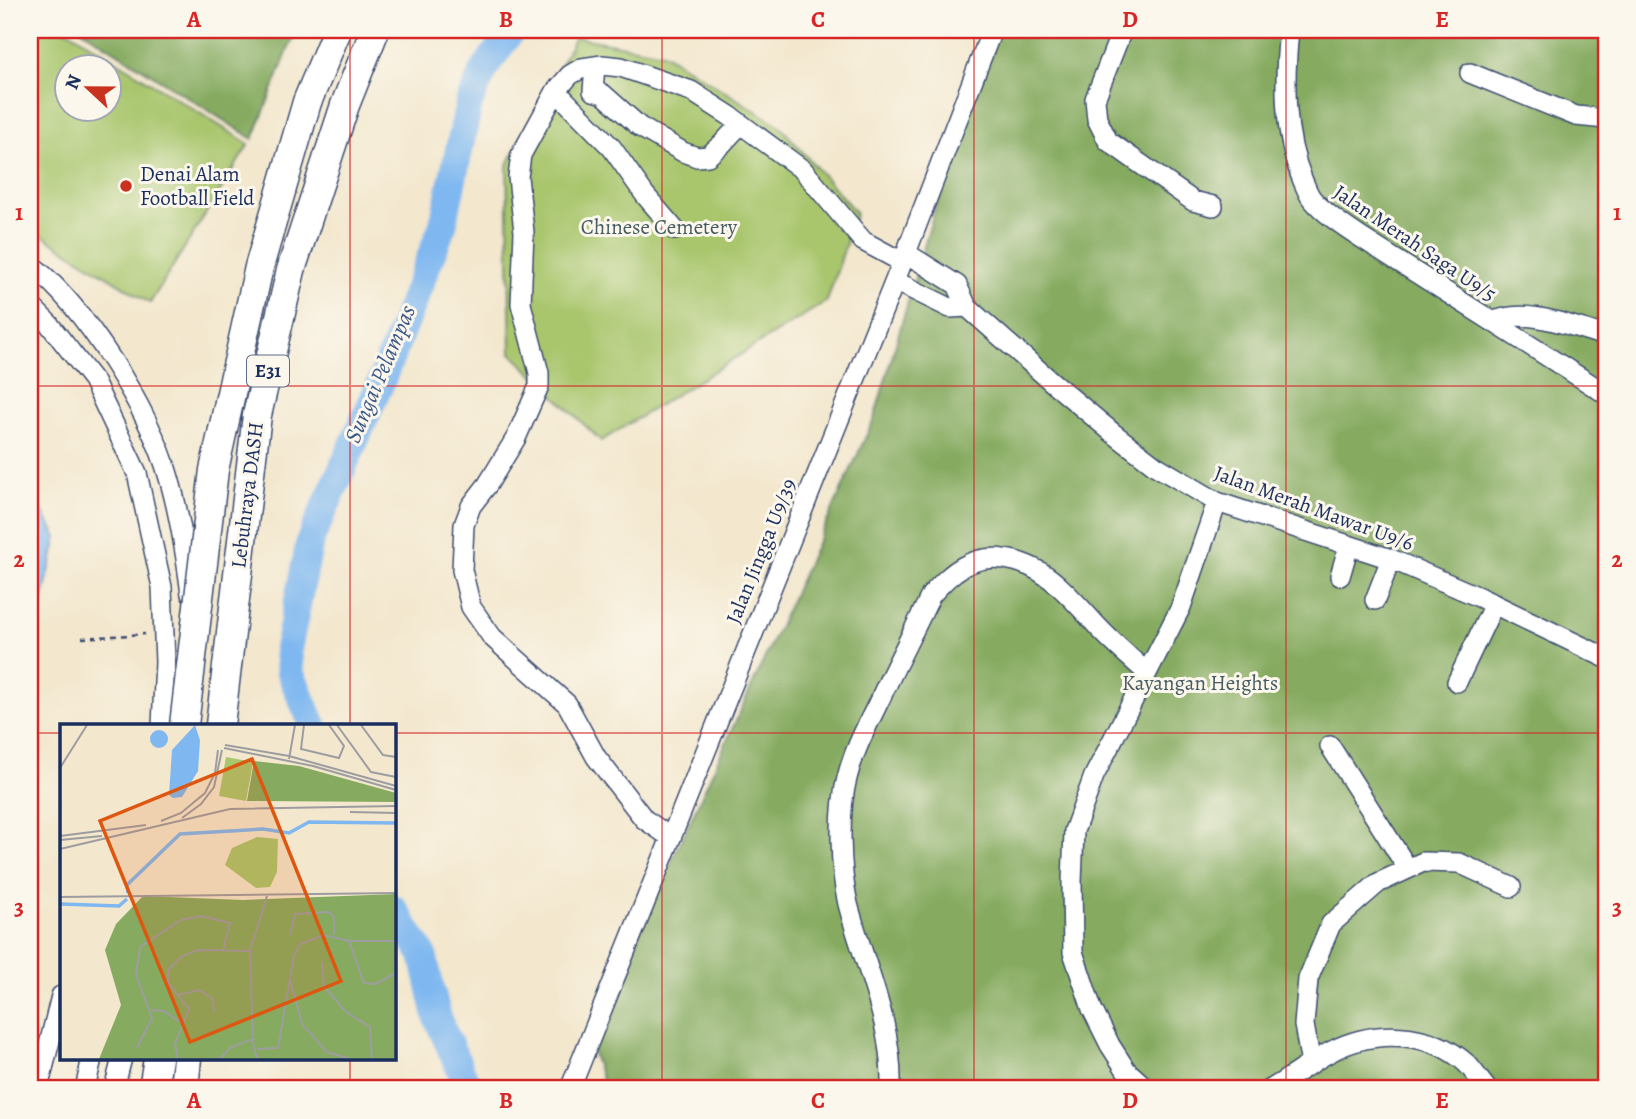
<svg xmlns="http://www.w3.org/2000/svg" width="1636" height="1119" viewBox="0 0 1636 1119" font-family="Alegreya,serif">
<rect width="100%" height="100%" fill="#fbf7ec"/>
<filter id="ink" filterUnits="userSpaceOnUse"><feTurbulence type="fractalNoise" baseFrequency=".0143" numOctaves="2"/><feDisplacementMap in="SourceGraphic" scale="14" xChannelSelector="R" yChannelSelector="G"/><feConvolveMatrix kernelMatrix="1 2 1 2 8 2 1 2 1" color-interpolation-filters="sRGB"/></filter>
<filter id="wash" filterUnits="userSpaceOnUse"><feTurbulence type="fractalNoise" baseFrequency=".00686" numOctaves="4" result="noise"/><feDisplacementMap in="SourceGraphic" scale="28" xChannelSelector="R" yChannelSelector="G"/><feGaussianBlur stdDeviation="1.57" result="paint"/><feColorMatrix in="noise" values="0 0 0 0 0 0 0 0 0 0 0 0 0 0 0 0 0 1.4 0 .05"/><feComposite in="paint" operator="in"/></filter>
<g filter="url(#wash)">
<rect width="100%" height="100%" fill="#f3e7cd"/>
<path fill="#a9c66d" stroke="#627a66" stroke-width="2" fill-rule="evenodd" d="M30,30H67L249,144L150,303L30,228ZM66,66H108V108H66Z
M575,37L663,53L780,126L856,213L827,301L601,441L511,353L507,166Z"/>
<path fill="#86ab60" stroke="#506d5f" stroke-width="2" d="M82,30H296L253,139Z
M992,30H1606V1089H605L589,1042L874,419L973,78Z"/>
<path fill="#7fb8f0" stroke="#4d74a7" stroke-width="2" d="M30,497L39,505L57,538L43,598L30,609Z"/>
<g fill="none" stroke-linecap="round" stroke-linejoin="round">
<path stroke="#7fb8f0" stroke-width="28" d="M313,725L290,672L288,649L310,541L381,382L443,225L469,103L485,68L512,30
M394,909L423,955L438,1020L469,1089"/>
</g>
</g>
<g filter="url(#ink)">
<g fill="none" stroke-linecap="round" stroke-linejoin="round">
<g stroke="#3b4b6f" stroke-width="22">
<path id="minor" d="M1122,30L1095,99L1097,119L1108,141L1193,201L1213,206
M1289,30C1284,79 1283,134 1303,181C1306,187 1308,195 1313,200C1326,215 1344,226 1360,237L1606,394
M595,66L593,91L603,94L640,127L683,152L697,157L708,156L722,144L736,129L738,122
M1470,73L1576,116L1606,119
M556,91L612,148L645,195L675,230
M906,253L957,285L967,307L1052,382L1113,433L1156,466L1217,502L1391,559L1479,597L1606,658
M30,264C84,305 151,412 169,478C180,516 186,555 191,594
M895,281L950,308L967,307
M30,305L49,324L93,380L137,473L162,587L165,662L162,725
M1493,322C1524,306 1573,327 1606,336
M1340,576L1349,545
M1375,600L1391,559
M1457,682L1494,604
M1330,746L1408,869
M670,837L644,819L596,757L567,704L492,637L471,607L462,570L464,525L471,506L488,484L516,438L539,386V373L521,304L524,232L518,177L521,155L556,91L570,75L582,68L602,65L621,67L691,91L730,116L803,170L863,241L902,262
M1311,1064L1304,1025L1308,979L1331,924L1378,883L1423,862L1459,863L1511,887
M38,1089L61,996
M85,1089L92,1058
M114,1089L122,1058
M570,1089L906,253L992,30
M891,1089C893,1022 865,968 848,904C840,870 838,812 847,778C854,749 869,722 882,695C898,661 915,628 931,595C941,584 951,573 964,566C997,548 1037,564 1062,589C1075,601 1087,615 1099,628C1114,644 1131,658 1147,673
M1147,1089L1126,1070L1110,1045L1092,1009L1073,952L1072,882L1074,831L1094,776L1181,607L1217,502
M1271,1089C1291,1078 1309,1063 1330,1052C1373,1029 1430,1030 1467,1064C1474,1071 1480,1081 1487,1089"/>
</g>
<g stroke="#3b4b6f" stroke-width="31">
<path id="highway" d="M220,725L257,415L291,270L345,105L375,30
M153,1089L158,1058
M184,1089L187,1058"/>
</g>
<path stroke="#3b4b6f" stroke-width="2.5" stroke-dasharray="5 5" stroke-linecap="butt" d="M82,638L145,634"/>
<use href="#minor" stroke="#fff" stroke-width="19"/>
<use href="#highway" stroke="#fff" stroke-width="28"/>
<g stroke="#3b4b6f" stroke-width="31" stroke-linecap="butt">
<path id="highway-bridge" d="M184,725L214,470L259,267L307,102L337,30"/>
</g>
<use href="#highway-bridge" stroke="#fff" stroke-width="28"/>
</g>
</g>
<path fill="none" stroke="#d62828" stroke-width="2" stroke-opacity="0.55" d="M350,30V725M662,30V1089M974,30V1089M1286,30V1089M30,386H1606M30,733H61M394,733H1606M350,1058V1089"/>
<circle fill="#c8321e" stroke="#fbf7ec" stroke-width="2.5" cx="126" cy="186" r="7"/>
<g text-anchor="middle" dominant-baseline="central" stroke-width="6" stroke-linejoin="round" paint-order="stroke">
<rect fill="#fbf7ec" stroke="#5e6b89" stroke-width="2" x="247" y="355.5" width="42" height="31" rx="5"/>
<g font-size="19" font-weight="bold" fill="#1b2f5e">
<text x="268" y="371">E31</text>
</g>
<g font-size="21" fill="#1b2f5e" stroke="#fbf7ec" text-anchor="start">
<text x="140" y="174">Denai Alam<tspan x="140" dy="24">Football Field</tspan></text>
</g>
<g font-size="21" fill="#465c62" stroke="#fbf7ec">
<text x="659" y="227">Chinese Cemetery</text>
<text x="1200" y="683">Kayangan Heights</text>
</g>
<g font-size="21" fill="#1b2f5e" stroke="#fbf7ec">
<text transform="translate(1415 243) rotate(34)">Jalan Merah Saga U9/5</text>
<text transform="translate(247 495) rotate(-83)">Lebuhraya DASH</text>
<text transform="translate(1314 508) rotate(20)">Jalan Merah Mawar U9/6</text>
<text transform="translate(761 551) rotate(-68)">Jalan Jingga U9/39</text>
</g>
<g font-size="23" font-style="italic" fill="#39588a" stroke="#fbf7ec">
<text transform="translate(380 374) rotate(-67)">Sungai Pelampas</text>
</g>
</g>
<g transform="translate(60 724)">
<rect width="336" height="336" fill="#f3e7cd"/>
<path d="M166,33L193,38L186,77L159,72ZM197,113L218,115L217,148L210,163L196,164L165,141L172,124Z" fill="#a9c66d"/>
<path d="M194,37L239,42L336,69V78L187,77ZM336,170V335H39L61,281L45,226L56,200L83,172L183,176Z" fill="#86ab60"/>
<path d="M135,1L140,16L138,47L122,73L113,74L109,71L112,26ZM90 15a9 9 0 1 1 18 0a9 9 0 1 1-18 0Z" fill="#7fb8f0"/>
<path fill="none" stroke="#7fb8f0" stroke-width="3.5" d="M68,169L67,161L120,110L203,105L229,109L249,98L336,99M0,180L59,182L67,175"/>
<path fill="none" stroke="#9d9da1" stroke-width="2" d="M244,1L241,25L279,34L284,22L269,1M277,1L311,48L336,53M301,1L323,31L336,33M165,21L229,32L336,62M164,24L253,42L336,66M229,35L235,1M0,44L27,1M290,88L336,89M122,94L141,80L154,63L162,26M101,97L121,89L145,69L155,49L158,26M0,112L86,101M0,116L42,112M0,125L170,85L336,82M0,173L336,169M230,211L235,190L269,188L274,193V211M289,217L304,259L316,260L336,249M262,238L264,262L286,288L310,303L312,335M230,255L242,300L267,328L290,335M119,271L139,266L153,275L154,288M91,286L104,287L123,300M193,316L190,227L207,172M77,324L92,294L76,251L80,223L121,196L141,192L170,199L163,227M218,324L234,232L240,220L264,211L289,217H336M197,325L218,324M118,335L115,320L129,285L108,259V246L122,232L138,226L190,227M160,335L170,324L192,315L197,335"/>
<path fill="#de5710" fill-opacity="0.15" stroke="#de5710" stroke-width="3.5" d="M192,35L281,257L130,318L40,97Z"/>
<rect width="336" height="336" fill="none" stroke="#1b2f5e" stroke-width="3.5"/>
</g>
<rect width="1636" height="1119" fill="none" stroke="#fbf7ec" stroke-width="77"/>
<g transform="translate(88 88) rotate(292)"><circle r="33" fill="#fbf7ec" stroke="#a1a7b3" stroke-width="2"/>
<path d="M0-5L12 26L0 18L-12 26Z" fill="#c8321e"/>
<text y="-10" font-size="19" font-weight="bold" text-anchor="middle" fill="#1b2f5e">N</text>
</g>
<rect x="38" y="38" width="1560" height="1042" fill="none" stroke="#d62828" stroke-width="2.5"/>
<g font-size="23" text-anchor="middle" font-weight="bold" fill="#d62828">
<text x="194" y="27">A</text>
<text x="506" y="27">B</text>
<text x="818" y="27">C</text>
<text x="1130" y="27">D</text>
<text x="1442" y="27">E</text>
<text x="19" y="220">1</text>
<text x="1617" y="220">1</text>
<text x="19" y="567">2</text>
<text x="1617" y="567">2</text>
<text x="19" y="915">3</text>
<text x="1617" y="915">3</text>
<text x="194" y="1108">A</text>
<text x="506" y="1108">B</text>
<text x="818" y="1108">C</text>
<text x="1130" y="1108">D</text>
<text x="1442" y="1108">E</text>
</g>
</svg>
